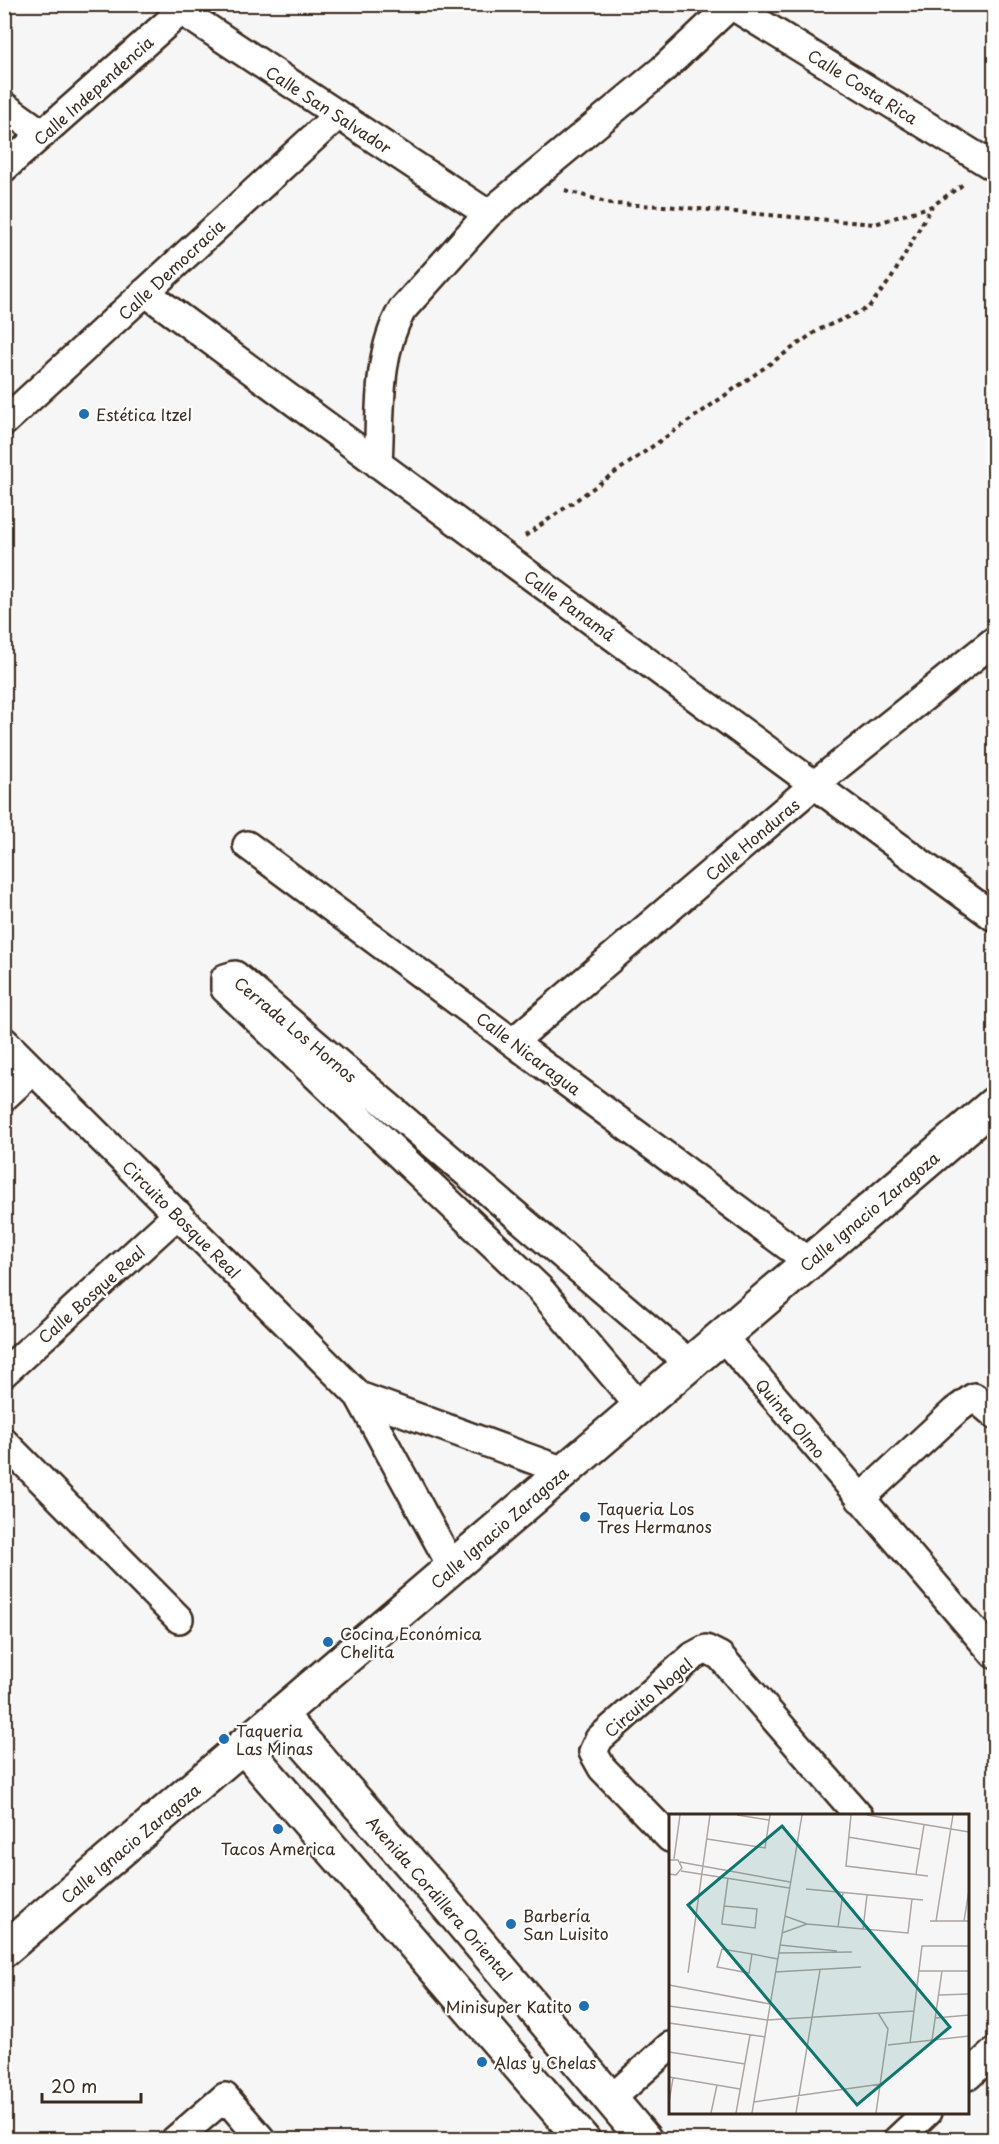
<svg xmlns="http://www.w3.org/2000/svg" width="999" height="2144" viewBox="0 0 999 2144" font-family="'Playpen Sans',sans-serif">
<rect width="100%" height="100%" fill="#f7f6f6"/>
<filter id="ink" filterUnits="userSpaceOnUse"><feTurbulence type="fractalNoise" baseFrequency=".0167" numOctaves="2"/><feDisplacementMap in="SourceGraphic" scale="12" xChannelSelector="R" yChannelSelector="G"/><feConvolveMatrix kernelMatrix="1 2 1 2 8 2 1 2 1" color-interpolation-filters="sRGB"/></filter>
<g filter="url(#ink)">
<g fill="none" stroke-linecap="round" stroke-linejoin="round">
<g stroke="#3b2a1e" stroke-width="32">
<path id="minor" d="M171,4L488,214
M731,5L994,167
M4,106L43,134
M4,168L181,11
M145,292L994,917
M4,422L338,115
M378,464C381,414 376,355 402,310L488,214L663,69L732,4
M247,845L809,1262
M4,1041L359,1396L452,1567
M514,1041L814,785L994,641
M4,1097L33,1070
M722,1336L994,1654
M4,1373L178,1214
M359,1396L564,1471
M640,1407L539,1288L225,989V978L235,975L690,1364
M4,1442L179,1619
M860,1499L955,1411L974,1397L994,1414
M670,1838L602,1768L593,1752L599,1739L693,1656L706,1649L720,1656L859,1816
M968,2076L994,2052
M611,2099L670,2046
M175,2140L225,2097L262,2140
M897,2140L927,2112"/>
</g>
<g stroke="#3b2a1e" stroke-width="38">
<path id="tertiary" d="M280,1715L441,1898L645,2140
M243,1746L583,2140"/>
</g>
<g stroke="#3b2a1e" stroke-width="38">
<path id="secondary" d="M4,1950L994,1104"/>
</g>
<path stroke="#3b2a1e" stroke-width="4" stroke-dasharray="4.5 4.5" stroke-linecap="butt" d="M565,190L612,204L664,206L875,224L932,206L965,183
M525,536L818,330L868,308L891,279L932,206"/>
<use href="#minor" stroke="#fff" stroke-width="27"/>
<use href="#tertiary" stroke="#fff" stroke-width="33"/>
<use href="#secondary" stroke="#fff" stroke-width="33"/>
</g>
</g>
<g fill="#1f6fb2" stroke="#fff" stroke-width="2">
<circle cx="84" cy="414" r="6"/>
<circle cx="585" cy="1517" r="6"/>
<circle cx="328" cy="1642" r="6"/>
<circle cx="224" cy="1739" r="6"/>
<circle cx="278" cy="1829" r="6"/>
<circle cx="511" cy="1924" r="6"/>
<circle cx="584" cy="2006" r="6"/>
<circle cx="482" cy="2062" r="6"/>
</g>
<g text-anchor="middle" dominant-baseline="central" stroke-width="4.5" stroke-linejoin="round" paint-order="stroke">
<g font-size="16" fill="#3b2a1e" stroke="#fff">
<text transform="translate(863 86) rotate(32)">Calle Costa Rica</text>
<text transform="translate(93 90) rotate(-42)">Calle Independencia</text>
<text transform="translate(329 109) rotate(33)">Calle San Salvador</text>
<text transform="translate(171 269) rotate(-43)">Calle Democracia</text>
<text transform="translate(570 605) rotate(36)">Calle Panamá</text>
<text transform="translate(752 839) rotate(-40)">Calle Honduras</text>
<text transform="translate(296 1029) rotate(40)">Cerrada Los Hornos</text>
<text transform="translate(529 1053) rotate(37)">Calle Nicaragua</text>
<text transform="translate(869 1211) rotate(-40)">Calle Ignacio Zaragoza</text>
<text transform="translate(182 1219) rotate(45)">Circuito Bosque Real</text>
<text transform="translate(91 1294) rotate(-42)">Calle Bosque Real</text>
<text transform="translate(791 1418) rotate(50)">Quinta Olmo</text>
<text transform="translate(499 1527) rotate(-41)">Calle Ignacio Zaragoza</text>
<text transform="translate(648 1697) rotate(-41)">Circuito Nogal</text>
<text transform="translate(130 1843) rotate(-40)">Calle Ignacio Zaragoza</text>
<text transform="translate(440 1898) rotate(49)">Avenida Cordillera Oriental</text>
</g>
<g font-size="16" fill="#3b2a1e" stroke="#fff" text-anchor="start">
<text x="96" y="414">Estética Itzel</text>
<text x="597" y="1508">Taqueria Los<tspan x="597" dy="18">Tres Hermanos</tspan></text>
<text x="340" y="1633">Cocina Económica<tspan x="340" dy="18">Chelita</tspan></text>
<text x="236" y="1730">Taqueria<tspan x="236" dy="18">Las Minas</tspan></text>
<text x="278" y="1848" text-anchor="middle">Tacos America</text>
<text x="523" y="1915">Barbería<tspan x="523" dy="18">San Luisito</tspan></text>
<text x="572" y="2006" text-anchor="end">Minisuper Katito</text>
<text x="494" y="2062">Alas y Chelas</text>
</g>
</g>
<g transform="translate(669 1814)">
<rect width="300" height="300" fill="#f7f6f6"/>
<path fill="none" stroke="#aca4a0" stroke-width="1.5" d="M68,1L100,6M182,1L177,52L259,62M198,1L300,18M179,23L251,35M38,25L96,34L101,1M5,45L11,1M0,46H9L13,54L7,61L0,60M11,48L121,68M12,57L120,74M247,60L255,11M137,75L254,86M55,92L88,95L86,114L53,110V108L59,64M116,102L138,110L239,119L243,85M261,107H300M267,107L284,1M295,107L300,76M169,113L174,79M194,115L198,81M113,119L138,110M111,131L168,137M110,139L183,138M83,140L80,159L48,153L53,135L83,140L109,145M250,157H300M106,158L192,153M19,159L41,1M0,171L101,190M270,181L300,180M0,192L98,206L245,197M267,204L300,201M0,209L96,223M263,226L273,157M241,229L253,132H300M219,231L300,222M0,238L76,250M0,263L71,275M0,288L4,264M85,288L212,270M42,299L48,271M67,299L81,221M83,299L133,1M127,299L151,156M207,299L219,215L209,199"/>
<path fill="#0f766e" fill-opacity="0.15" stroke="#0f766e" stroke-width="3" d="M113,12L281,213L188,291L19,91Z"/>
<rect width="300" height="300" fill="none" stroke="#3b2a1e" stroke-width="3"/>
</g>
<rect width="999" height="2144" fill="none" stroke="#fff" stroke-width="24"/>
<rect x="12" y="12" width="975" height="2120" fill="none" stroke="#3b2a1e" stroke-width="2" filter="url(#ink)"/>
<path d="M42 2093v9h99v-9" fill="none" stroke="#3b2a1e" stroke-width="3"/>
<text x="51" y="2093" font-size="18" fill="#3b2a1e" stroke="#ffffff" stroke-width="4.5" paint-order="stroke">20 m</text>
</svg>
